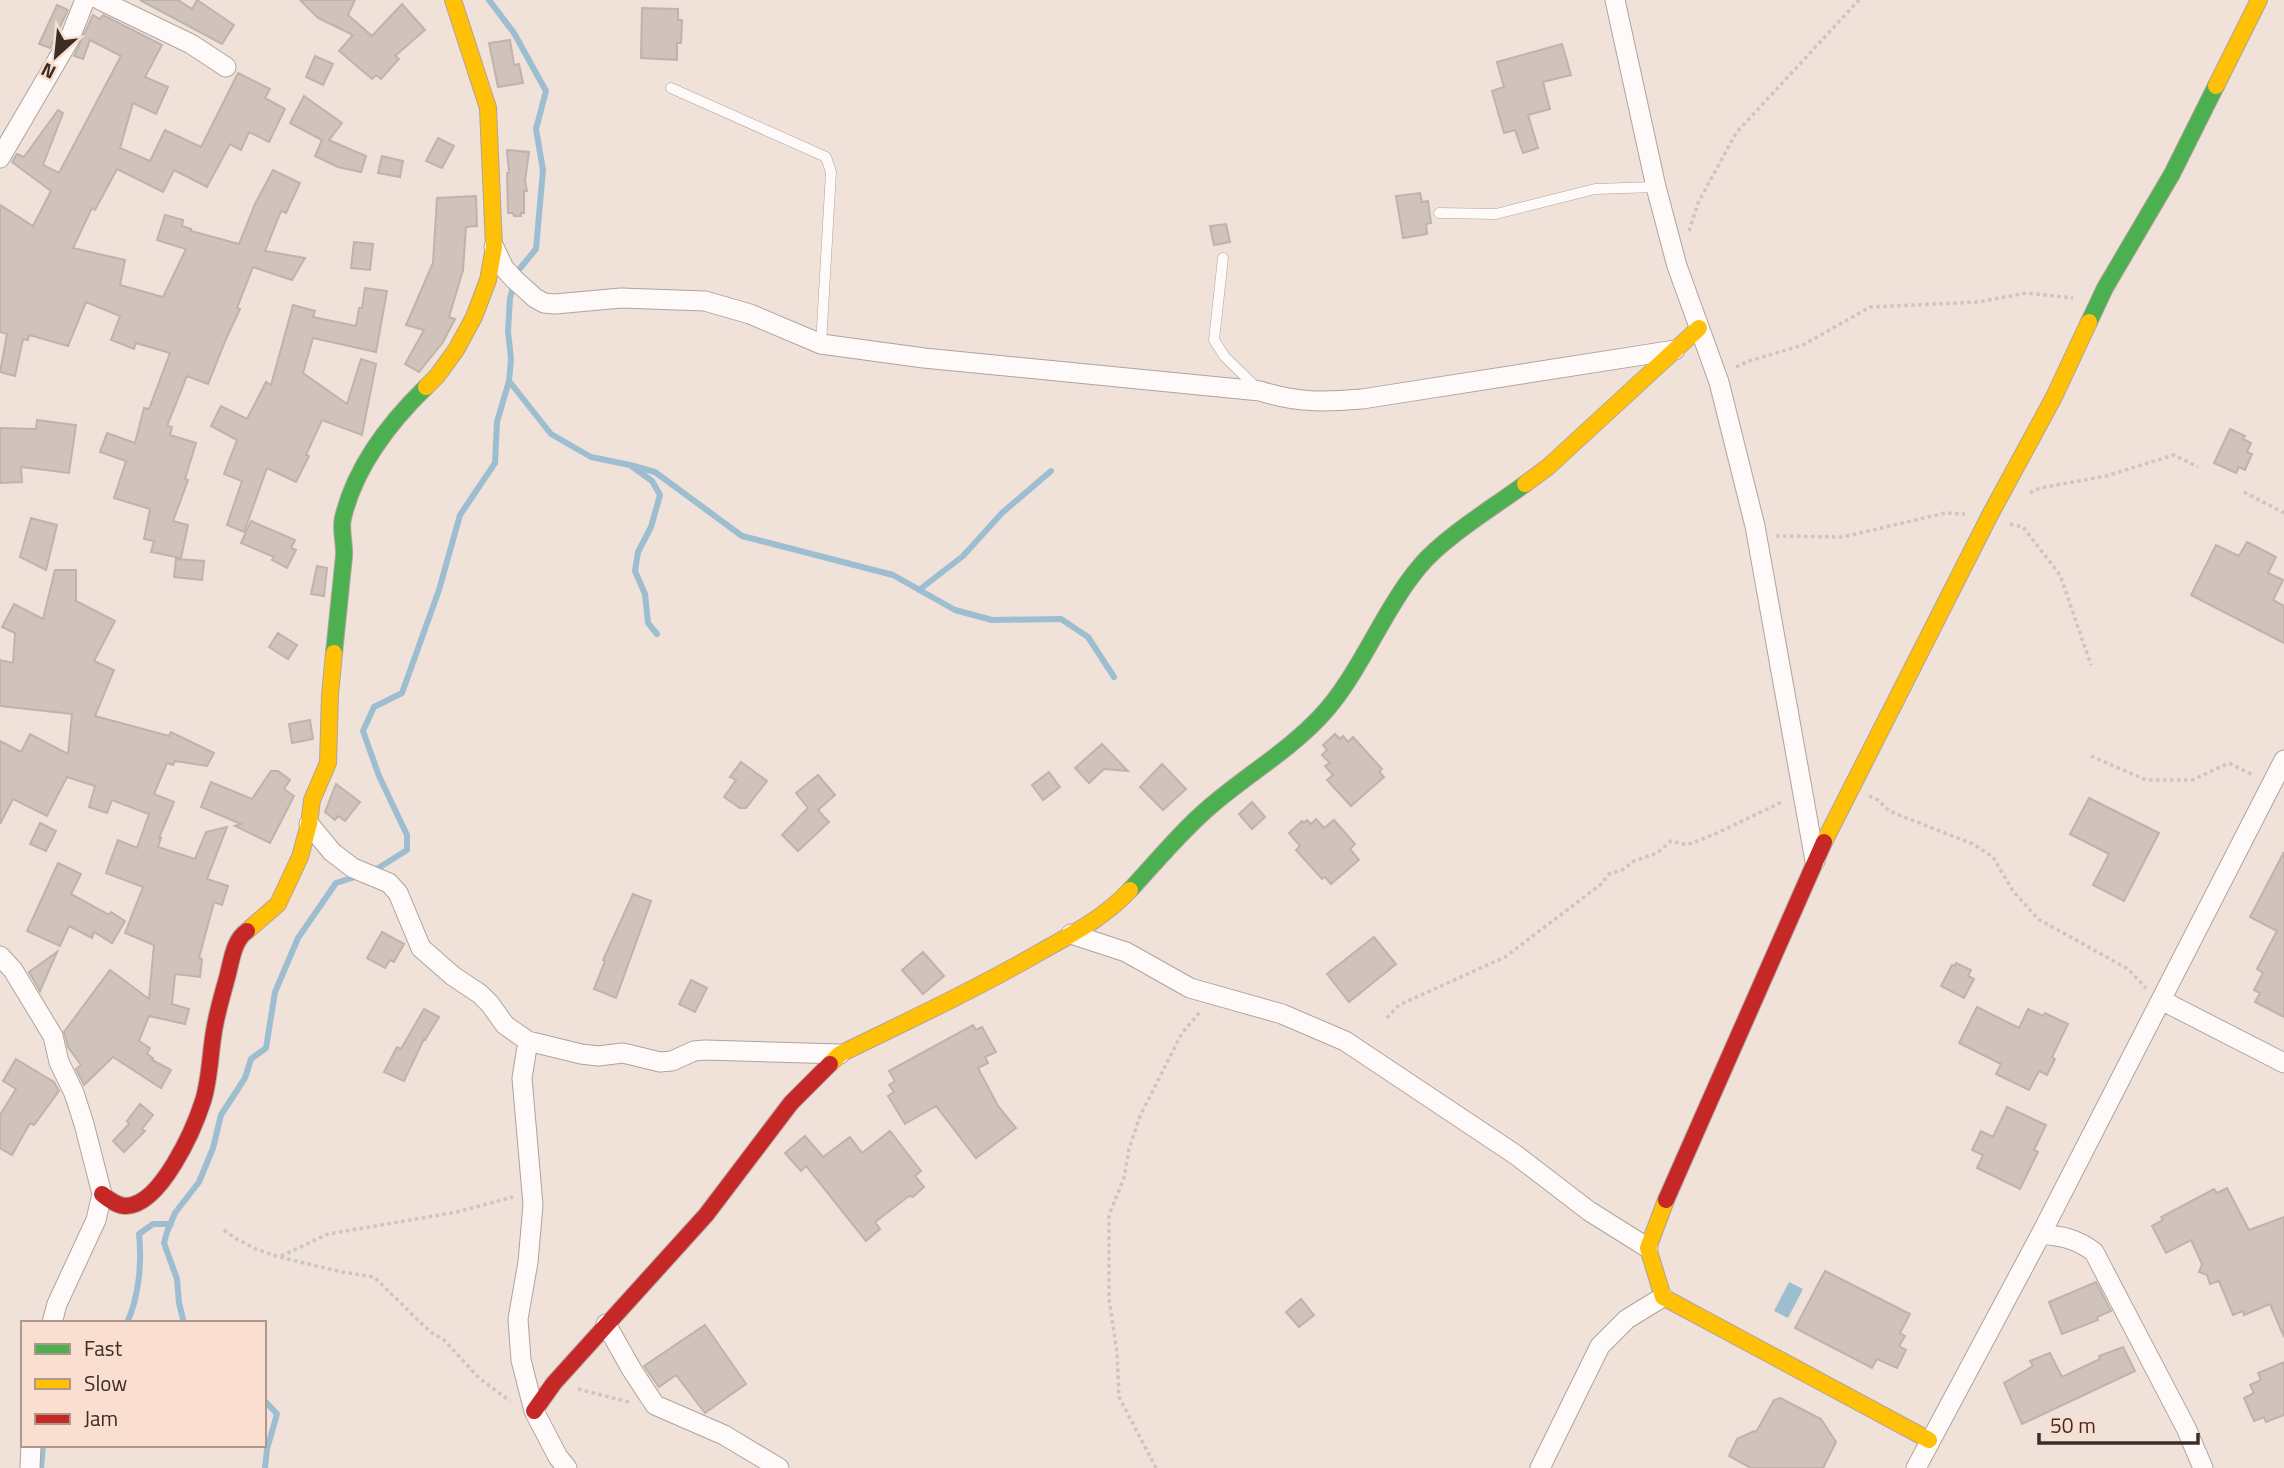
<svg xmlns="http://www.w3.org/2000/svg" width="2284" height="1468" viewBox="0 0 2284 1468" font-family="'Titillium Web',sans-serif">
<rect width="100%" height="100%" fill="#f0e1d9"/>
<path fill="#9dbed1" d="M1789,1282L1803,1289L1788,1318L1774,1311Z"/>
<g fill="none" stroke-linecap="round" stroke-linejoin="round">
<path stroke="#9dbed1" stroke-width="6" d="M509,381L551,434L591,457L630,465L652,481L660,495L651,527L638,552L635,571L645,594L648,623L657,634
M630,465L655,472L742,536L893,575L955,610L992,620L1061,619L1088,637L1114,677
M919,590L963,556L1002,513L1051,471
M372,872L407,850V835L379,776L363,731L374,707L402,693L439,590L460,515L495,463L497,422L509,381L511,359L508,331L510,298L517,272L536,249L543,170L536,129L546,91L514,33L489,0
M127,1323C139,1296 142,1263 139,1234L153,1224H171
M184,1323L179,1303L177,1279L164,1243L167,1232L175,1213L199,1182L213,1148L221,1115L245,1078L251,1059L266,1048L275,992L298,938L336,883L358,876
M264,1400L277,1414L267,1449L265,1468
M41,1468L43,1445"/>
</g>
<path fill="#d0c3bb" stroke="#c0b3ab" stroke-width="2" d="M140,0H178L192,9L197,0L234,25L222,44Z
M300,0H355L348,15L372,36L402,4L425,30L395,56L399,59L381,79L376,75L372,79L339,51L353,35L318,18Z
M57,5L68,10L50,48L39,44Z
M642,8L678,9V20H682L681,43H677V60L641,58Z
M93,15L100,19L103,15L162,45L145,77L168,87L156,114L133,103L120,148L150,161L165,130L201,147L238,73L270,89L265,98L285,109L269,142L249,132L241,150L230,144L207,187L174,170L163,192L117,169L95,210L92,208L73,248L125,260L120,285L163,297L186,249L157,240L165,215L183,220L182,226L191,229V231L239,244L255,204L273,170L300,183L286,213L281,211L265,251L305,258L292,280L253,267L237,308L240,309L226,339L208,384L187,376L167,426L172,427L170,435L196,443L185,479L188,480L173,521L188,525L181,558L151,552L154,541L144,539L150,509L114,498L126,461L100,452L107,433L135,443L144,408L149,409L170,353L136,343L134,349L111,340L120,316L86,302L68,346L29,335L28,340L23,339L15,376L0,372L7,334L0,332V205L33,226L51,191L12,162L17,154L24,157L58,110L63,113L43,165L59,173L121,56L90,40L83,59L74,56Z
M510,40L514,65L519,64L523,83L498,87L489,43Z
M1562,44L1571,75L1543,82L1550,109L1528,115L1538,148L1523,153L1515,130L1504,133L1492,91L1504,87L1497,62Z
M315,56L333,64L323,85L306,77Z
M304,96L342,123L329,140L366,156L361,172L338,167L315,156L322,140L290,123Z
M438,138L454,146L442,168L426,161Z
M507,150L529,152L525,181L527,191H524V213H521V216H514L513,213H508L507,173H509Z
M382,156L403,161L400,177L378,173Z
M1420,193L1422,202L1428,201L1431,223L1426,224L1427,234L1403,238L1396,196Z
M476,196L477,226L466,227L463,270L449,317L455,319L443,342L419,372L405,364L424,330L406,325L433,263L437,198Z
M1226,224L1230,242L1214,245L1210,226Z
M354,242L373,244L370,270L351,268Z
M365,288L387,291L376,352L313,338L303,373L347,404L361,359L376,364L362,435L322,420L306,455L309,456L296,482L267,468L244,532L227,525L242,481L224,474L237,440L211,426L221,406L247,419L266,382L271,385L293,305L315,311L313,317L356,326L359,308H362Z
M37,420L76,425L69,473L21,467L22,482L0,483V428L36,429Z
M2230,429L2245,436L2243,439L2251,443L2247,452L2252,454L2245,470L2239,467L2236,473L2214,463Z
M31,518L57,525L46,570L20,557Z
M251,521L295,540L291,548L296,550L287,568L272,560L274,557L241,543Z
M2247,542L2276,557L2268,573L2283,580L2273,600L2284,606V643L2191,595L2216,545L2239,556Z
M176,559L204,561L202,580L174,577Z
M317,566L327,568L324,596L311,594Z
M55,570H76V601L115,621L94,661L114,670L95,716L169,736L171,732L214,753L207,766L175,761L173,765L167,763L154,794L174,802L159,838H161L158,847L195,859L206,832L227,827L207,879L228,886L222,905L214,902L199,958L202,959L200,977L175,974L172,1004L189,1009L185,1024L149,1016L139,1041L150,1048L147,1054L153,1058L152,1060L171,1070L161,1088L113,1057L84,1085L76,1069L81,1065L68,1047L64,1032L110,970L149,999L154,945L125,933L143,887L106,873L118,840L137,848L149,814L112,800L107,813L89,807L95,786L67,777L47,816L13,799L0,824V741L21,752L30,734L68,754L72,714L0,706V660L13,663L15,633L2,627L14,604L43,619Z
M278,633L297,645L288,659L269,647Z
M310,720L313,739L292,743L289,724Z
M1335,734L1340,739L1343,736L1348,742L1353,737L1382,769L1379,772L1384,777L1351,806L1327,780L1333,775L1325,766L1330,763L1322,755L1327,750L1323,745Z
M1102,744L1128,771L1104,769L1089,783L1075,768Z
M741,762L767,781L746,808H740L724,797L736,780L730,777Z
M1162,764L1186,789L1163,810L1140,787Z
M271,771H278L290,780L284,789L294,796L270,843L235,826L241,824L201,807L211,782L252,799Z
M1049,772L1060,787L1043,800L1032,785Z
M818,775L835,795L818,810L829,822L798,851L782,835L808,808L796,793Z
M336,784L360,802L345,821L338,816L335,820L325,812Z
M2089,798L2159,833L2124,901L2093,885L2109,854L2070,834Z
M1252,802L1265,817L1252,829L1239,814Z
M1316,819L1324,828L1334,820L1355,844L1350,849L1359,860L1331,884L1325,877L1322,879L1296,850L1300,846L1289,833L1302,821L1304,823L1307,820L1311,824Z
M40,823L56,831L46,851L30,844Z
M2284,852V1017L2255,1002L2260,993L2254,990L2263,973L2257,969L2277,931L2250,917Z
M58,863L81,874L71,894L109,915L111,912L125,921L112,943L94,932L92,938L69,926L60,946L27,931Z
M633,894L651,901L616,998L594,989L605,961L603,960Z
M382,932L404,944L394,962L390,960L385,968L367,958Z
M1374,937L1396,964L1349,1002L1327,974Z
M57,952L40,991L29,972Z
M923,952L944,976L923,994L902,970Z
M1956,963L1971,970L1968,976L1974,979L1964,998L1941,986L1952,965L1955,966Z
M691,980L707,988L695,1012L679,1004Z
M1977,1007L2019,1028L2028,1009L2043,1016L2045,1013L2068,1024L2052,1057L2055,1059L2047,1075L2039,1071L2029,1090L1996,1074L2001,1064L1959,1043Z
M424,1009L439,1017L425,1040L424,1039L404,1081L384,1072L397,1047L401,1049Z
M973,1025L976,1030L982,1027L996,1052L985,1057L988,1063L978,1068L998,1106L1016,1128L976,1158L936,1106L905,1124L888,1096L894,1092L889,1085L895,1081L889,1071Z
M16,1059L54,1082L59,1091L34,1125L30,1123L12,1155L0,1148V1115L16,1089L3,1081Z
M140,1104L153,1115L142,1129L145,1131L124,1152L113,1141L129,1124L127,1121Z
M2007,1107L2046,1125L2034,1150L2038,1152L2020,1189L1977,1168L1983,1155L1972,1150L1981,1131L1993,1137Z
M890,1131L921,1171L915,1176L924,1187L913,1197L909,1196L875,1222L880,1229L866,1241L806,1166L801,1171L785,1153L805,1136L823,1157L850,1137L862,1153Z
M2227,1188L2249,1230L2284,1217V1337L2270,1304L2244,1315L2243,1311L2233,1315L2219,1281L2210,1284L2207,1275L2199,1272L2202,1264L2191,1240L2166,1253L2152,1226L2163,1220L2161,1217L2214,1189L2217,1193Z
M1825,1271L1910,1314L1900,1333L1905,1336L1899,1346L1906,1350L1897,1368L1877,1359L1872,1368L1795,1328Z
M2096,1282L2111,1311L2097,1317L2098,1320L2062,1334L2049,1302Z
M1301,1299L1314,1315L1299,1327L1286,1312Z
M705,1325L746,1384L705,1413L676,1375L659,1387L644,1366Z
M2123,1347L2135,1371L2022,1424L2004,1383L2033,1366L2030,1361L2050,1353L2062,1377L2100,1359L2099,1356Z
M2284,1362V1415L2266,1422L2264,1417L2254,1421L2244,1398L2254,1393L2250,1385L2261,1380L2258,1373Z
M1780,1398L1821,1419L1836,1442L1823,1468H1751L1729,1456L1737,1439L1754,1431L1756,1432L1774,1400Z"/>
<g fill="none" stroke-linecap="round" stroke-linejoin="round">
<g stroke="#b0a39d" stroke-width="11">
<path id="lane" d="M671,88L826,157L831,172L821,344
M1439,213L1496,214L1595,189L1656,187
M1223,258L1214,340L1225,357L1257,388"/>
</g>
<g stroke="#b0a39d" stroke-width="21">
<path id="street" d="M100,0L191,44L226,67
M1615,0L1656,187L1677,266L1719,382L1755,526L1815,861
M0,158L69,40L85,0
M494,247L504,268L514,279L535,298L544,303L555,304L621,298L705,301L750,314L821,344L924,358L1260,391C1297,403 1324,402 1362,399L1675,350
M309,824L332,852L353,868L389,883L398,893L421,948L453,976L480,994L490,1004L505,1025L528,1041L581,1054L598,1056L623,1053L660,1062L672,1061L694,1051L705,1050L840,1054
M1071,934L1126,952L1190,988L1282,1014L1345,1041L1516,1155L1589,1211L1648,1248
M0,956L13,970L53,1036L59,1062L74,1093L84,1124L102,1194L96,1220L57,1304L52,1323
M2161,1000L2284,1063
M528,1041L522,1078L533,1205L528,1262L518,1319L521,1360L534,1411L558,1457L567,1468
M2041,1234C2062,1236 2077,1239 2094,1252L2186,1428L2203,1468
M606,1324L632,1370L655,1405L724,1435L779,1468
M30,1468L31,1445
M1540,1468L1600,1346L1627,1319L1663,1297
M1916,1468L2041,1234L2284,760"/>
</g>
<g stroke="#b0a39d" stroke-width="18">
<path id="fast" d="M2089,322L2105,288L2172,174L2216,86
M334,653C337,621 341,588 344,556C345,544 340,530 343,518C355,467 389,423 426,387
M1130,890C1157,861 1182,830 1212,805C1247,775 1288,751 1320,717C1360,675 1382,611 1420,566C1443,538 1495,506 1525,484"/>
</g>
<g stroke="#b0a39d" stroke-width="18">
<path id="slow" d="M2216,86L2259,0
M426,387L437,376L456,350L474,317L488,280L494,247L488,108L453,0
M1525,484L1548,467L1699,328
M1824,842L1990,515L2054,397L2089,322
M247,931L278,904L300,857L309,824L312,800L328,763L330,695L334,653
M830,1064L840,1054C908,1021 976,989 1042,951C1074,933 1105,917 1130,890
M1666,1200L1648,1248L1663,1297L1929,1440"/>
</g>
<g stroke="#b0a39d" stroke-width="18">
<path id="jam" d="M102,1194C108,1199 117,1206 126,1206C161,1205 194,1129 203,1101C210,1079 210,1054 214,1031C217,1012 223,993 228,974C232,958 234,940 247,931
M1666,1200L1824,842
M534,1411L554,1383L706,1215L791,1103L830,1064"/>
</g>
<path stroke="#cbc6c2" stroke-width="3.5" stroke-dasharray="3.5 3.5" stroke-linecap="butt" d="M1689,231L1698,203L1736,133L1859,0
M1736,367L1749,361L1803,345L1870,307L1978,302L2026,293L2073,298
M2244,492L2284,513
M2030,493L2040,488L2106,476L2174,455L2198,467
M2010,524L2023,527L2060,575L2091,665
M1776,536L1843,537L1945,513L1965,514
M2091,756L2146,780H2192L2229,763L2253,775
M1869,796L1878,800L1889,811L1973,844L1993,857L2013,891L2038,919L2128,969L2146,988
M1387,1018L1399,1005L1505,957L1600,885L1609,874L1624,869L1634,861L1657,853L1671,841L1687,845L1715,834L1784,801
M224,1230L235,1238L256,1249L279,1257L342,1272L374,1277L419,1321L432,1333L444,1340L479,1378L510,1401
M281,1256L328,1234L457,1212L513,1197
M578,1389L629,1402
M1156,1468L1119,1397L1117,1353L1109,1299V1215L1124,1178L1129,1149L1140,1116L1182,1033L1200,1012"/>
<use href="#lane" stroke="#fdfaf9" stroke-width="10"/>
<use href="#street" stroke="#fdfaf9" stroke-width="19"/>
<use href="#fast" stroke="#4caf50" stroke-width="16"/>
<use href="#slow" stroke="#ffc107" stroke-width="16"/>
<use href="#jam" stroke="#c62828" stroke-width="16"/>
</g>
<rect x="21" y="1321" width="245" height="126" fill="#fadecf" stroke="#ae988c" stroke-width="2"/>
<rect x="35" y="1344" width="35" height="10" fill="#4caf50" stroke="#ae988c" stroke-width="2"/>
<text x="84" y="1356" font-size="21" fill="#3b2e27">Fast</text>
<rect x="35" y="1379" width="35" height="10" fill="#ffc107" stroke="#ae988c" stroke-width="2"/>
<text x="84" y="1391" font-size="21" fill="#3b2e27">Slow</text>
<rect x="35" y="1414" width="35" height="10" fill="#c62828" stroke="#ae988c" stroke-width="2"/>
<text x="84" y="1426" font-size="21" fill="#3b2e27">Jam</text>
<g transform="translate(56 56) rotate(207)" stroke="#fadecf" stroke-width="5" paint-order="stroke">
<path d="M0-5L12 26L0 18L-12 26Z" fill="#3b2e27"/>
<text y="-10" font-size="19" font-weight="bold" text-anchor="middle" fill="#3b2e27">N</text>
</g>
<path d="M2039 1433v10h159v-10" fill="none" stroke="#3b2e27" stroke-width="3.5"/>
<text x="2050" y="1433" font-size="21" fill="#3b2e27" stroke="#fadecf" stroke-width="5" paint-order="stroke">50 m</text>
</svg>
